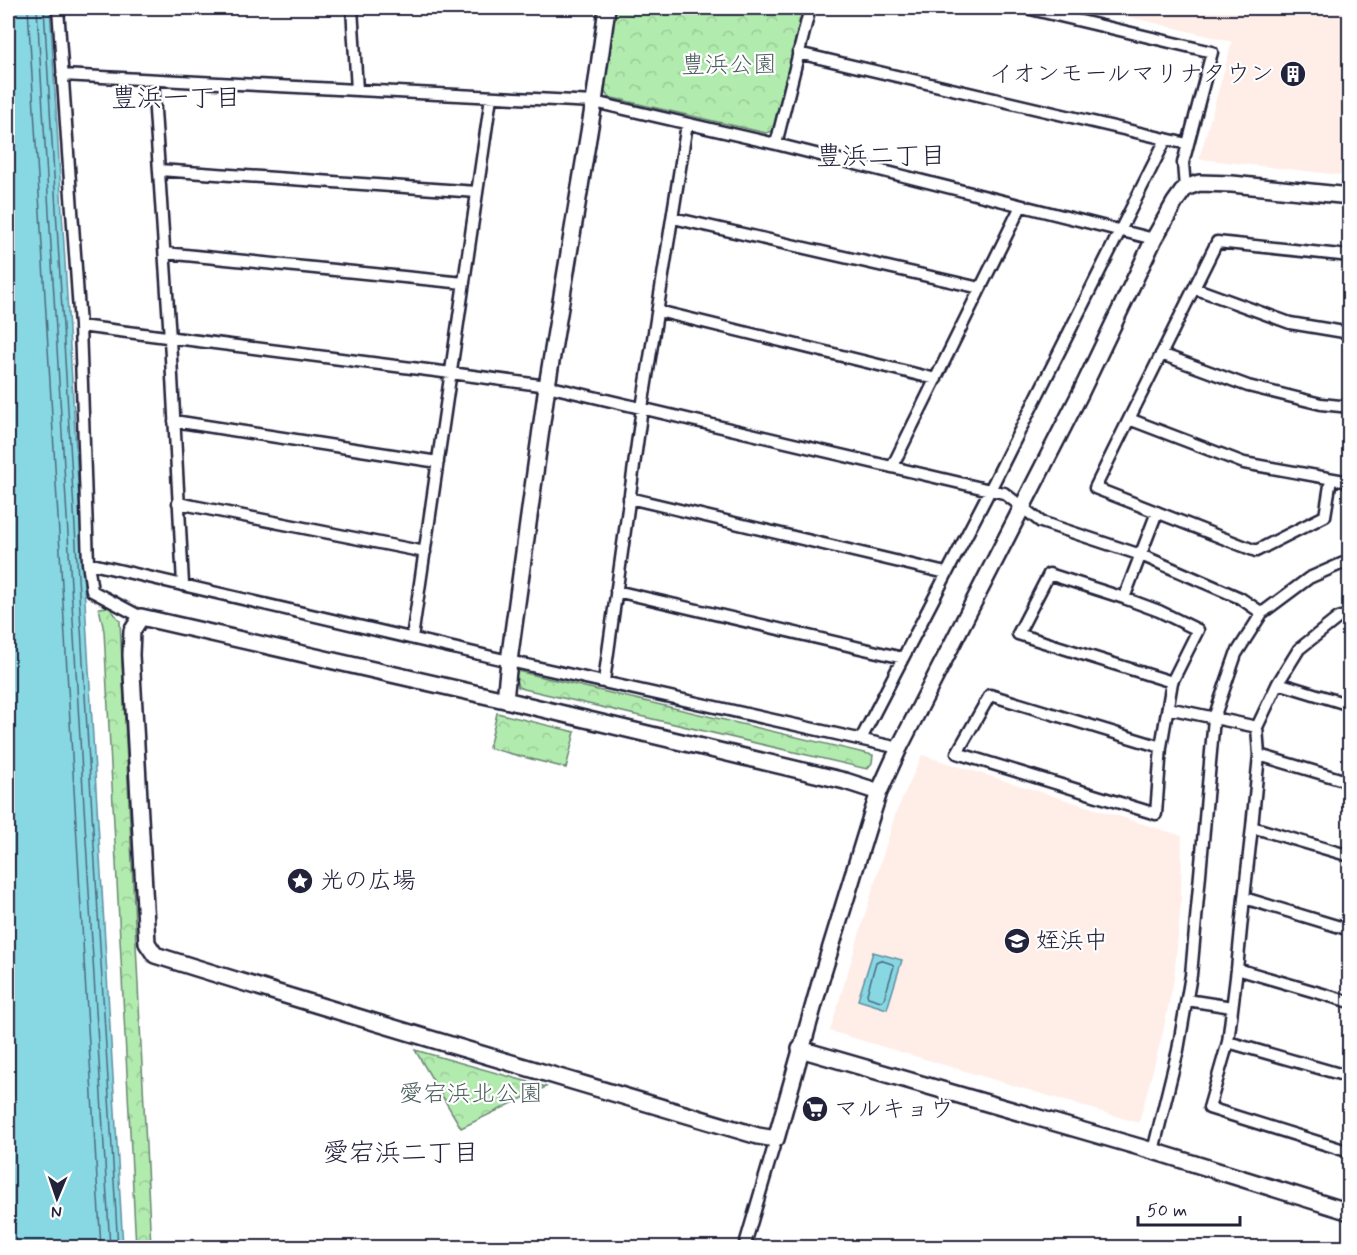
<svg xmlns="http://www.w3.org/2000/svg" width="1357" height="1255" viewBox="0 0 1357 1255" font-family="Mynerve,'Klee One',sans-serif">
<defs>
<pattern id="forest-crowns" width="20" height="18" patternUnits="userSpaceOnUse" patternTransform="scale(1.5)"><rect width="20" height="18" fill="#b2ebae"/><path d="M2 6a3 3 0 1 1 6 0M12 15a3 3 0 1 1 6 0" fill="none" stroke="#99c997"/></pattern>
</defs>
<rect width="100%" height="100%" fill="#fff"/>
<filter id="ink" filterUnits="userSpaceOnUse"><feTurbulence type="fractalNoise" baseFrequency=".0167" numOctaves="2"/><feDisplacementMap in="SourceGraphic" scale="12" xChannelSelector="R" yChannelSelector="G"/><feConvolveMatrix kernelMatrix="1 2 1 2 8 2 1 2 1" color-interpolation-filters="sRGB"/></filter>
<g filter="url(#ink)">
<path fill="#ffeee8" d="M1093,8H1349V176L1199,159L1232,42Z
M922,755L1182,836L1181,904L1174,979L1163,1032L1139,1123L830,1031L895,815Z"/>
<path fill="url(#forest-crowns)" stroke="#6a8674" stroke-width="1.5" d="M615,8H803L773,131L766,133L608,97L603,89Z
M109,607L120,621L151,1247H136L104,631L99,608Z
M517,671L873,755L872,763L867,769L524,689L518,687L515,676Z
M497,713L575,732L566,768L489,748Z
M415,1050L546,1087L461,1128Z"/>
<path fill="#88d8e3" stroke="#5f8fa0" stroke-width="1.5" d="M8,8H50L123,1247H8Z
M873,952L902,960L887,1009L858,1000Z"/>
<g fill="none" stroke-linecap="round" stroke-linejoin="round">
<path stroke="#4b6b7e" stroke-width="1.5" d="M28,8L101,1248
M37,8L110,1248
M44,8L118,1248
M880,960L892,964L894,966L884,999L881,1001L868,997L867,994L876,962Z"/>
<g stroke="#22223b" stroke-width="15">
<path id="street" d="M58,8L80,326L88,563L92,591L141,617
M352,8L357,90
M1026,8L1212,52L1183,163L1185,188
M798,53L1187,144
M62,75L594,102L776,144L1154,239
M153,80L170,339L183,584
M776,144L810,8
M159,170L477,192
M673,218L980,288
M165,253L464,283
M1194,288L1290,323L1350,333
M658,311L936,379
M80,326L451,373L547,386L990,490L1004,493L1041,522L1141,555L1240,598L1262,613
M1161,354L1248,386L1321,404L1350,407
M1129,419L1217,242L1350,256
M174,421L438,462
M892,467L1021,206
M1331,479L1325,516L1256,551L1095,488L1129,419L1244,463L1350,482
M629,498L946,573
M178,503L425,552
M1157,512L1124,598L1049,574L1018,634L1172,682L1161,747L1156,814L957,753L990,695L1161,747
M88,563L509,661L899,748
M616,591L903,658
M1124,598L1159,611L1198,630L1172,682
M412,638L491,97
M604,681L642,408L687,124
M1278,683L1299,649L1338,618L1350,614
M1350,705L1278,683L1257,727L1259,755L1350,782
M1168,708L1257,727
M861,739L990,490L1166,139
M1252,827L1259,755
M1350,856L1252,827L1244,898L1350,930
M1237,969L1244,898
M1187,1000L1232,1007
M1350,1002L1237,969L1228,1042L1209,1108L1350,1152
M1228,1042L1350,1077
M1153,1151L1178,1050L1191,975L1214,718L1236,654L1262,613L1309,578L1350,560
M744,1248L776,1139"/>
</g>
<g stroke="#22223b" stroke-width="20">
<path id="secondary" d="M505,700L509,661L547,386L594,102L607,8
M800,1049L1153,1151L1350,1212
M776,1139L758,1136C557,1076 355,1018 155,955L147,943L131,655L132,631L141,617L505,700L845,781L879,792
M776,1139L822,976L870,820L879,792L899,748L1080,394L1154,239L1175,202L1185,188L1199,183L1232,184L1350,196"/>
</g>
<use href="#street" stroke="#fff" stroke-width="10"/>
<use href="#secondary" stroke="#fff" stroke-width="15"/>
</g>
</g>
<defs>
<g id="building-disc" transform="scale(1.35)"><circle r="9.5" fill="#22223b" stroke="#fff"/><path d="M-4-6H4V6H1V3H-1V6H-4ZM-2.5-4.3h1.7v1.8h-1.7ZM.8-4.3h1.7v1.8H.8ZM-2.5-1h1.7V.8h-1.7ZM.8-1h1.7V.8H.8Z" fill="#fff"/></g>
<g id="sight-disc" transform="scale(1.35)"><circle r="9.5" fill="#22223b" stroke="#fff"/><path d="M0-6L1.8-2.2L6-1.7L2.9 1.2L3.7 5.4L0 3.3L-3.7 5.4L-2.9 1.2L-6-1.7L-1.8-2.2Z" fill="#fff"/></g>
<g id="school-disc" transform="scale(1.35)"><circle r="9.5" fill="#22223b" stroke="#fff"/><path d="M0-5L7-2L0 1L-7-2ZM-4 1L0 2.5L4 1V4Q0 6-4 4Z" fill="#fff"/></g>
<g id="supermarket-disc" transform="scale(1.35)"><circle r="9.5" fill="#22223b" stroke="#fff"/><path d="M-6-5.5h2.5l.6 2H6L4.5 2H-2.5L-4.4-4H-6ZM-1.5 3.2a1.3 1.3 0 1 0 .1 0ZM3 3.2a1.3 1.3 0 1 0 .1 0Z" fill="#fff"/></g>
</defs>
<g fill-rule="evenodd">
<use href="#building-disc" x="1293" y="74"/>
<use href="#sight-disc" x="300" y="881"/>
<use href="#school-disc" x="1017" y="941"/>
<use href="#supermarket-disc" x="815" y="1109"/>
</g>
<g text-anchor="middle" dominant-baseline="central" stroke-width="4.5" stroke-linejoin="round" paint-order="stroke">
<g font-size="24" fill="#4d5e5e" stroke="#fff">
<text x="729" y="65">豊浜公園</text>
<text x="471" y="1094">愛宕浜北公園</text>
</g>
<g font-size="24" fill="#22223b" stroke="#fff" text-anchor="start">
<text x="1274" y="74" text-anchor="end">イオンモールマリナタウン</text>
<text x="320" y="881">光の広場</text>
<text x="1036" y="941">姪浜中</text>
<text x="834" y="1109">マルキョウ</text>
</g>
<g font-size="26" fill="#22223b" stroke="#fff">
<text x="176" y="99">豊浜一丁目</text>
<text x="881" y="157">豊浜二丁目</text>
<text x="401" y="1154">愛宕浜二丁目</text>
</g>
</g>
<rect width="1357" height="1255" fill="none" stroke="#fff" stroke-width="30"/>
<rect x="15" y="15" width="1327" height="1225" fill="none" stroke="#22223b" stroke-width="2" filter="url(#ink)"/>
<g transform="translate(57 1198) rotate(182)" stroke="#ffffff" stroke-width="4.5" paint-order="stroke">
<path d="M0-4.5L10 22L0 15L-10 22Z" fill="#22223b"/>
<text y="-9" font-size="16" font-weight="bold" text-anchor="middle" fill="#22223b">N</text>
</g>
<path d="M1138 1216v9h102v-9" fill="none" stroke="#22223b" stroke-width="3"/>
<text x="1147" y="1216" font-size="18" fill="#22223b" stroke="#ffffff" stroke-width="4.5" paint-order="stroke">50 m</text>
</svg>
